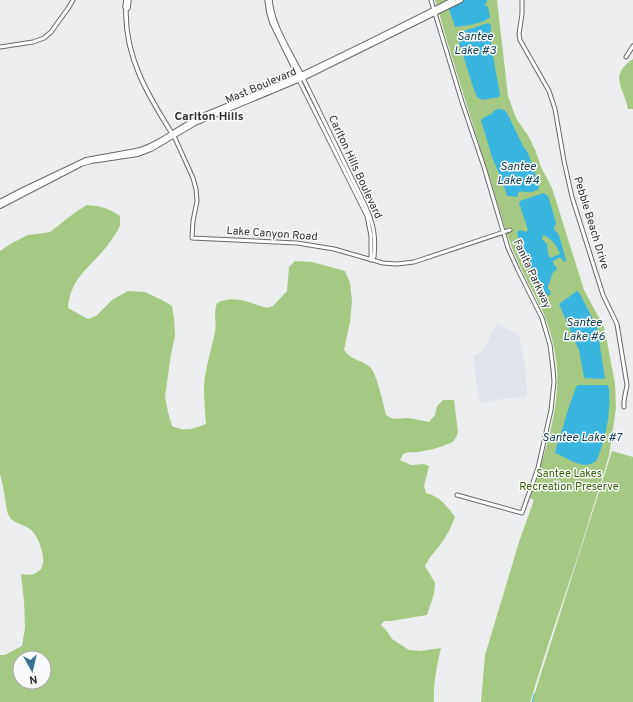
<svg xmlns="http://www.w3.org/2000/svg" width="633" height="702" viewBox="0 0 633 702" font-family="Overpass,sans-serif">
<rect width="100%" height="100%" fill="#ecedee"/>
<path fill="#dfe3ec" d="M497,323L517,334L519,336L526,371L527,396L509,399L508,398L480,403L479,402L473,356L483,350Z"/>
<path fill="#a5c983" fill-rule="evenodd" d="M435,0H497L508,96L516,118L529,137L536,152L541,167L552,188L584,290L604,327L606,336L615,384L616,408L609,456L578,556L548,645L530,702H481L485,655L520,539L534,500L530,498C543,459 560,411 557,369C556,351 549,324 541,308C531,287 519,267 511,245C504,227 499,207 493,188C473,125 453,63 435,0Z
M633,59V109H628C624,87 608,76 633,59Z
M87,205C101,206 108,208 120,216C120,218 120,222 120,225C119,229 115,235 112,239C96,264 70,275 68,308L88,319L96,316L112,300L128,291L145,292L162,300L172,306L174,319L175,336L171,354L165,397L168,412L172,426C185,432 193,429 206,424C205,411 204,399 204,386C205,368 212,349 215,331C217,321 213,314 217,303C234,294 250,303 267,308L273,306L287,291L289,267L295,261L312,262L345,271L350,283L352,301L350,322L344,350C352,361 360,359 370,367C376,372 384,405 386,415L393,419L408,418L429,422L435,415L437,406L443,400H454L458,432C454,444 452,442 443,446C436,448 431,450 424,451C416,453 411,451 403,454L400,460L411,465L424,464L429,466L424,486L426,493C440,497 446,505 455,517C451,527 447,536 440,545C434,553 430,556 425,566L435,583L434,594L427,615L391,621H384L381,625L386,630L392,639L409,650L420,651L441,648C437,664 433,685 434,702H0V655H5L22,646L25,628L24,601L21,574C27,575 33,576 39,571C49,563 39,536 30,529C23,524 11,523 8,514C6,509 6,503 5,498C4,490 2,482 0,474V251L12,243L28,235L37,234L50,232L77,211ZM20,658H44V682H20Z
M612,451L633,457V702H532Z"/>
<path fill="#39b5df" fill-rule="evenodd" d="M446,0H487V2L484,5L487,6L488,7L490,17C482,24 465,26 455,27Z
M488,23L491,25V47L489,49L490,52L493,56L500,94L499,97L482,100L477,97L474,89L473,87L458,39V35L461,32Z
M497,109C502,108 504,110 507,113L523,146L528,153L539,186L538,190C534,191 531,193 527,192C524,192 522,191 519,192L517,197L507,196C506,191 503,186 502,181L492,157L481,120C484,117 487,116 491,114C493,112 494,111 497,109Z
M544,193L548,196L555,219L556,223L554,229L559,235L566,260L564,262L560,257L553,261V263L556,267L557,270C549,273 553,279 548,285C547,289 551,291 551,294L548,296L537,282L529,263L526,253L524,252C522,245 518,239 517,232L521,230L526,232L528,230L519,203L520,201ZM543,235C551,238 557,245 560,254L558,255L550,258L548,253L547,244L542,239Z
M577,291L579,292L597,327L605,378L602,379L585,378L584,377L579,350L576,344L559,304Z
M578,385H607L609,388C611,413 606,437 597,460C585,472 568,458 555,453L559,437L563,427L566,416L576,387Z"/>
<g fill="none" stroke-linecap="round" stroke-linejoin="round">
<path stroke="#39b5df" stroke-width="1" d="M532,702L534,694"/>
<g stroke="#67686a" stroke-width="5">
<path id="tertiary" d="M431,0L462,102L484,167L508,248L518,270L542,318L550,345L553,369L554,382L551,410L538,468L522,513L457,495
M522,0V14L519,34L520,40L549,91L555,109L564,161L572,197L603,295L617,324L627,385C626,392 623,401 624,407
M0,47L33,42L44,38L51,32L69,7L73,0
M626,57L633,46
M303,78L366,207C374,225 376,238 374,257L371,260
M299,80L367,216L371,236V260
M174,136L193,178L196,189L197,201L193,221L192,238L297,243L334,249L383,263L397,264L414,262L510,230"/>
</g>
<g stroke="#67686a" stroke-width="5.5">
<path id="secondary" d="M126,0L125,7L126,9
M129,0L128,8L126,9V11C125,58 149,97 173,135
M267,0L269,13L272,23L299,78
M270,0C272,26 291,53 302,76"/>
</g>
<g stroke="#67686a" stroke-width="6">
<path id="primary" d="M0,202L23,190L86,160L136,151C160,145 180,126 203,116C235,102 269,90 301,75C352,51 402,26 453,0
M0,206L81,164L91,161L138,154L151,149L195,123L303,78L461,0"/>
</g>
<use href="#tertiary" stroke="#fff" stroke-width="3"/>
<use href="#secondary" stroke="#fff" stroke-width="3.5"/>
<use href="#primary" stroke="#fff" stroke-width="4"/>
</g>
<g text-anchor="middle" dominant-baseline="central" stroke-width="3" stroke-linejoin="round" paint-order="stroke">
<g font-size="11" fill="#2f3030" stroke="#f9fafc">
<text transform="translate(261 86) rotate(-23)">Mast Boulevard</text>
<text transform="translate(355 167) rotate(65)">Carlton Hills Boulevard</text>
<text transform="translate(591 223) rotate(73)">Pebble Beach Drive</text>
<text transform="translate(272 234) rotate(4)">Lake Canyon Road</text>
<text transform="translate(532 274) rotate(65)">Fanita Parkway</text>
</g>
<g font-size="11" fill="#3f6406" stroke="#f9fafc">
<text x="569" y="474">Santee Lakes<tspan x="569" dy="13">Recreation Preserve</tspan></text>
</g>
<g font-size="12" font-style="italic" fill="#124557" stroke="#f9fafc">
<text x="475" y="37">Santee<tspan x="475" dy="14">Lake #3</tspan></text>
<text x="518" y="167">Santee<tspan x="518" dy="14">Lake #4</tspan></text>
<text x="584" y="323">Santee<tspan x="584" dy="14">Lake #6</tspan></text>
<text x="582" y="438">Santee Lake #7</text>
</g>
<g font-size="12" font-weight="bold" fill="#2f3030" stroke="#f9fafc">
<text x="209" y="117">Carlton Hills</text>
</g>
</g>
<g transform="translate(32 670) rotate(172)"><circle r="19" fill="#f9fafc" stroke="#a8a9aa"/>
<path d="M0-3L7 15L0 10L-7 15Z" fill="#3b738e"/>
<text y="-6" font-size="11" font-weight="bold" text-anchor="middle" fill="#2f3030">N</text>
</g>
</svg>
